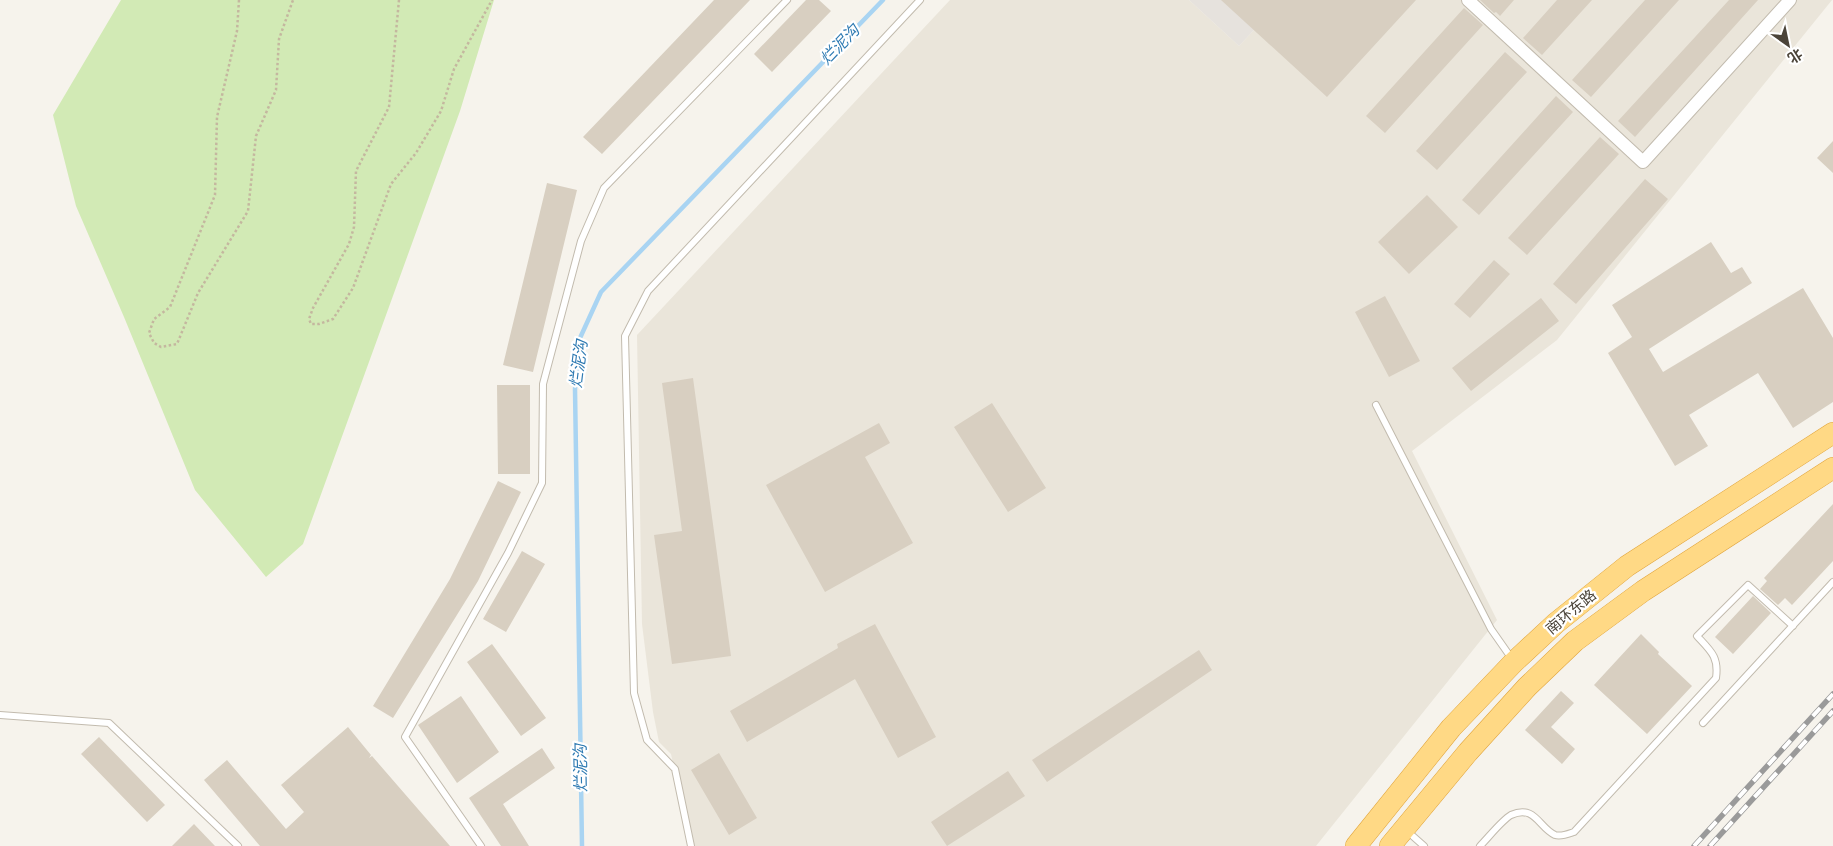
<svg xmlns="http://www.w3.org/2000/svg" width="1833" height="846" viewBox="0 0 1833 846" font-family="'Nunito Sans','Noto Sans SC',sans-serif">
<rect width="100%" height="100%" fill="#f6f3ec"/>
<path fill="#eae5da" d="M950,0H1189L1239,46L1282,0H1832L1557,340L1412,451L1497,620L1316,846H691L671,754L659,742L653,712L642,624L637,335Z"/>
<path fill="#e6e2dd" d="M1189,0H1282L1239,46Z"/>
<path fill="#d2eab5" d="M121,0H494L460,111L303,544L266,577L195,490L124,317L76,206L53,115Z"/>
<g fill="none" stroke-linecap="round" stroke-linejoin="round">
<path stroke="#a9d4f2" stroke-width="4.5" d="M582,846L575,389L580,338L601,292L883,0"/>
</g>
<path fill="#d8cfc1" d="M714,0H750L602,154L583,137Z
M806,0H819L831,11L772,72L754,54Z
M1221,0H1416L1327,97Z
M1480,0H1514L1500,16L1496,12L1494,13Z
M1557,0H1592L1542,55L1523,38Z
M1645,0H1679L1591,97L1572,80Z
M1729,0H1758L1635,137L1618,121Z
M1464,8L1483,25L1385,133L1366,116Z
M1505,52L1527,72L1437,170L1416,151Z
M1556,96L1573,112L1479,215L1462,200Z
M1600,137L1619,154L1527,255L1508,238Z
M1833,141V173L1817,158Z
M1645,179L1668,199L1576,304L1553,284Z
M547,183L577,190L533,372L503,365Z
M1427,195L1458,227L1409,274L1378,242Z
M1711,242L1731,273L1742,267L1752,283L1649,349L1663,372L1803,288L1833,338V402L1793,428L1758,373L1689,415L1708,446L1675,466L1608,353L1632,337L1612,305Z
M1494,260L1510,274L1470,318L1454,304Z
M1385,296L1420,361L1389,377L1355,312Z
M1541,298L1559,321L1471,391L1452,368Z
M693,378L731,656L672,664L654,535L682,531L662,383Z
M497,385H530V474H498Z
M992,403L1046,488L1008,512L954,427Z
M879,423L890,443L865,457L913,543L825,592L766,485Z
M498,481L521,492L478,581L393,718L373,706L450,579Z
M1833,504V561L1792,605L1785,598L1778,605L1760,589L1767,581L1764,578Z
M522,551L545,564L506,632L483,619Z
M1753,596L1771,613L1733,654L1715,637Z
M875,624L936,737L898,758L855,679L747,742L730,711L838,648L837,644Z
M1641,634L1659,652L1658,654L1692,686L1647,734L1594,685Z
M492,644L546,718L521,736L467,662Z
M1199,650L1212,670L1047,782L1032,760Z
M1561,691L1574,703L1551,727L1575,749L1562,764L1525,730Z
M461,696L499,752L457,783L418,725Z
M348,727L371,755L369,758L372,756L450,846H260L204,780L227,760L286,829L304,812L281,785Z
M99,737L165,805L147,822L81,754Z
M542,748L555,768L503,804L529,846H501L469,798Z
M719,753L757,818L729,835L691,770Z
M1008,771L1025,796L947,846L931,822Z
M194,824L215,846H172Z"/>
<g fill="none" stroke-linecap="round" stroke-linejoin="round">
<g stroke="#c2bbae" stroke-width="8">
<path id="service" d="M1376,405L1491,629L1512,659
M0,715L109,723L238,846
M1703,723L1833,582
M1407,831L1424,846
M481,846L405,737L508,553L542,483L543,384L581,241L604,188L787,0
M691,846L675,769L647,740L634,693L625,336L648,291L920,0
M1480,846C1488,838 1502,820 1511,815C1535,804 1539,828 1555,835C1561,837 1568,834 1574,832L1716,678C1719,657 1711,651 1697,636L1748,585L1793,626"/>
</g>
<g stroke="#c2bbae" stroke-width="14">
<path id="minor" d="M1468,0L1643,162L1790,0"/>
</g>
<g stroke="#e0a43c" stroke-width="22">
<path id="trunk" d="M1356,846L1451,728L1514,662L1556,623L1627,566L1833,433
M1390,846L1468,752L1527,687L1575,641L1643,591L1833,468"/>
</g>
<path stroke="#c4b79f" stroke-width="2.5" stroke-dasharray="2.5 2.5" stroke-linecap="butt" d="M239,0L237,31L217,117L215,195L170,307L154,319L149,333L154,343L161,347L177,344L198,293L248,211L256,136L276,90L279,39L293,0
M399,0L389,107L356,171L354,227L349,244L313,308L309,319L311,324H319L333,319L353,288L391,184L416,153L441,111L454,69L492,0"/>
<use href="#service" stroke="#fff" stroke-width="6"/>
<use href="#minor" stroke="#fff" stroke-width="12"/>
<use href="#trunk" stroke="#ffd985" stroke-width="21"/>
<g stroke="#9a9a9a" stroke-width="5.5">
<path id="rail" d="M1694,846L1833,694
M1710,846L1833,711"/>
</g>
<use href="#rail" stroke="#fff" stroke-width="4" stroke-dasharray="11" stroke-linecap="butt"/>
</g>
<g text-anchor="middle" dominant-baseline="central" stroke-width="4.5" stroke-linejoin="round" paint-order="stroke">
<g font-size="15" fill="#4b4439" stroke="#fff">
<text transform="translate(1571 612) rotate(-40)">南环东路</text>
</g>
<g font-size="16" font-style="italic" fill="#2e7ab2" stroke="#fff">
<text transform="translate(840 45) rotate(-46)">烂泥沟</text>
<text transform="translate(579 364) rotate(-83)">烂泥沟</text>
<text transform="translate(581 768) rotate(-91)">烂泥沟</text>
</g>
</g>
<g transform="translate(1788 45) rotate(147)" stroke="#ffffff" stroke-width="4" paint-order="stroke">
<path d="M0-4L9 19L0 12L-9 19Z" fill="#4b4439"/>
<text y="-8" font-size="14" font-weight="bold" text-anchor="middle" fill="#4b4439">北</text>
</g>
</svg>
